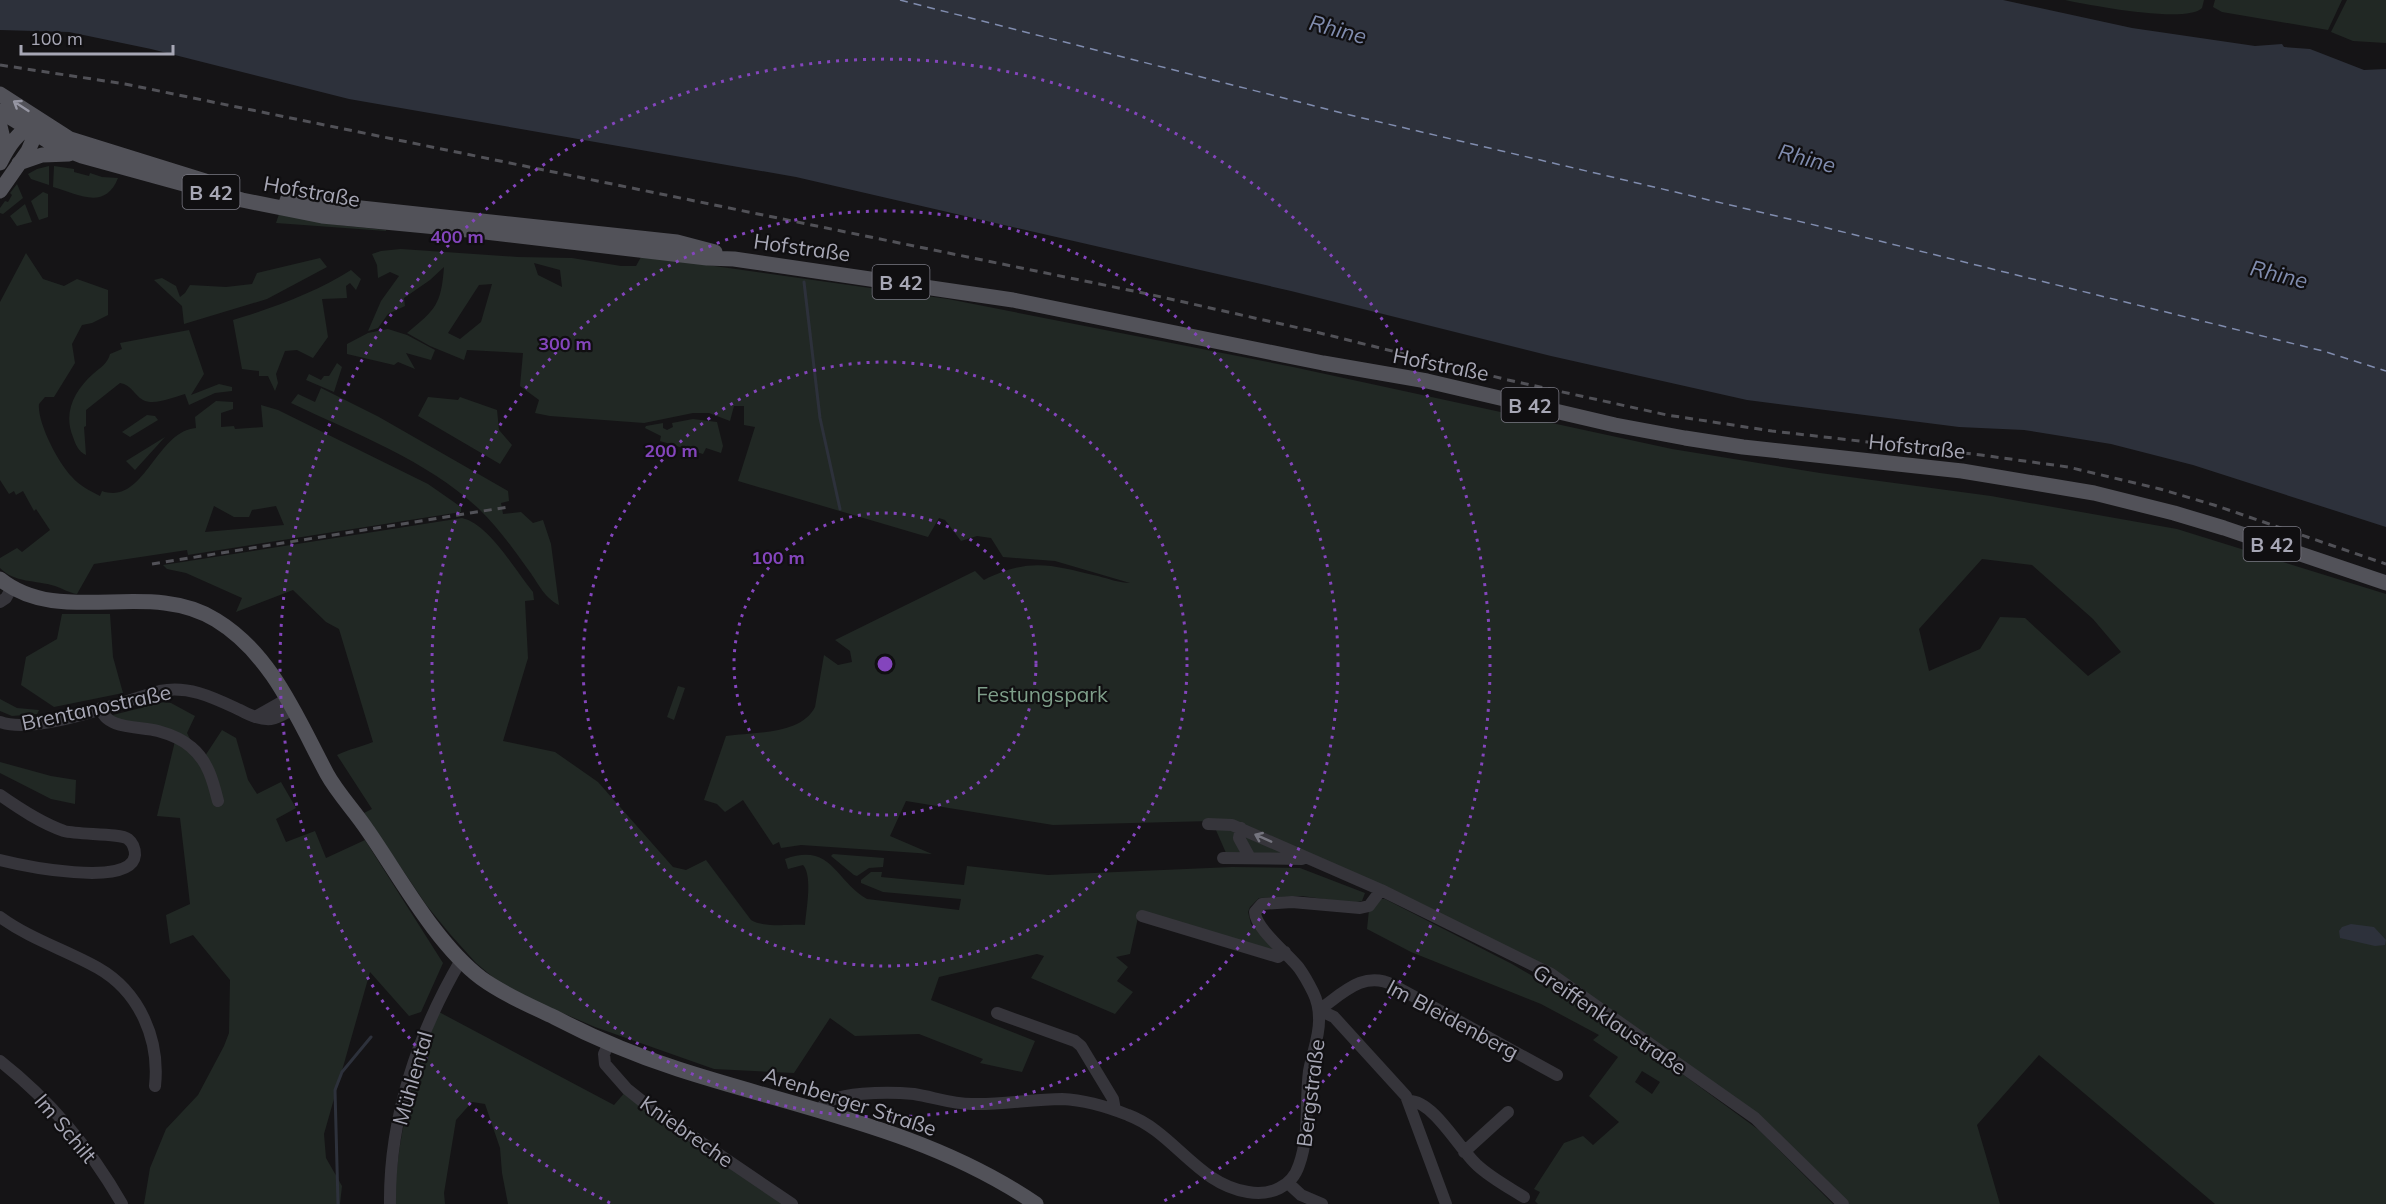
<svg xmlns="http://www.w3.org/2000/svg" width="2386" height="1204" viewBox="0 0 2386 1204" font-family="Mulish,sans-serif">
<rect width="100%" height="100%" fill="#151416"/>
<path fill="#212824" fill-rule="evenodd" d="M2065,0H2204L2202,8C2187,24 2089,5 2065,0Z
M2215,0H2342L2328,30L2222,12L2213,7Z
M2347,0H2386V43L2353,41L2331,32Z
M49,166V185L31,179L28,174L37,169Z
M54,166L74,169V172L89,176L90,173L102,177L118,178C105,211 78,194 53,187Z
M17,184L23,198L3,214L0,213V208L5,201L8,202L12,195L10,193Z
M43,192L48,194V217L39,220L31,201Z
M25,204L32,222L17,226L10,216Z
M279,214L338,225L386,230V231L276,223Z
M401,249L518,257L572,258L621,266H636L641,257H650L948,299L1293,367L1672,449L1820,473L1991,496L2177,529L2386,594V1204H2215L2039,1055L1977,1125L2000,1204H1849L1804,1160L1552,973L1311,854L1226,853L1212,821L1053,825L906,801L890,836L932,854L801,845L781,848L779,842L773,845L743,800L725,812L717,804L704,800L726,736C754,732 801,735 815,707L824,655L838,665L852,662L850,651L835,640L975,571L984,580C1030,557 1051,565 1098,576C1109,579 1120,583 1130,583L1055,561L1003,557L991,538L977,536L961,541L945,520L939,518L928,537L738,481L755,427L744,425V406H734L730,421L709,413H693L644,423L550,416L535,413L539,400L520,386L523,353L467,350L464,360L430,346L407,333C436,309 441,305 444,267L430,280L404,298L405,306L388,314L378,328L368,331L381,301L399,276L390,272L378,278L377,265L372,254L381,251ZM534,263L560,270L562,287L538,275ZM492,284L481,322L460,339L448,333L479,285ZM1982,559L2032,565L2093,619L2121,652L2088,676L2025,618L2000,617L1980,649L1929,671L1919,629Z
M26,253L43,279L64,286L77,279L108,290V315L92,323L82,325L72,344L75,363L54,397H45L39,404C37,422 58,463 72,477C79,485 90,491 100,496L102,491C144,506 156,431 196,428L195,417L216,401L233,402V409L221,413V427L234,426L235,429L263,427L261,405L278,410L428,484L461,507V512L188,555L187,550L94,564L77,594C69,593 62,588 55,586C36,580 14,583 0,568V558L17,548L22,552L50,530L36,509L34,511L23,491L16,495L14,491L9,494L0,480V302ZM214,506L234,517H249L252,510L276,506L284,525L205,532Z
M320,258L327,267L267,299L184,324L182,306L154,280L162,278L176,286L180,297L185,293L190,285L226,287L252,284L257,273Z
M351,270L361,279L356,290L350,283L346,286L347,298L322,299L328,337L313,358L297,350L285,351L276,374L278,383L275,391L268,376H259V371L242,369L233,320C270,309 319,291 351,270Z
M388,329L407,335L435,350L431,360L406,353L415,369L398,362L394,365L347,354V344L368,333Z
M189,330L204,374L191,395L219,384L232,387V391L215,393L189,405L185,394C174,397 154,406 143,400C133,394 132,385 120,383L86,410V426L84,427L86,455C78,451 76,445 73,437C63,413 74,391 93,374C100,368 108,363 110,354L122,349L120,343Z
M337,363L342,367L334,392L306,380L309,374L321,380L324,376H329Z
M321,388L379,417L508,491L509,501L501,503L503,514L521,512L533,523L543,520L551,544L559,605C543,597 538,582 527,568C512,547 496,525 478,508C426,460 354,433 291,403L298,394L315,402Z
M428,397L458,400L460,397L497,410L499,430L512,445L500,464L418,416Z
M147,415L155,416L158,420L130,437L122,432Z
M693,419L717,422L723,446L721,453L706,448L703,454L660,441L661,436L645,428L646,426L663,423V428L667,430L673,427L672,423Z
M165,437L135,470L126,461Z
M462,518C489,524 515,570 533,592L534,600L525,601L528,658L503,741L555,752L598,782L673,867L686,870L706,860L751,920C764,928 789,924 805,925C806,910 813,876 803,865L788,869L785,859C832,842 835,881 867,899L959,910L961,899L883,892L861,883V880L871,872H882L881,877L964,885L967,866L1048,875L1232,867L1300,868L1365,893L1362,901L1352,903L1302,896L1259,898L1250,907L1248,912L1251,924L1278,953L1139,913L1130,954L1116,957L1128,967L1117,981L1133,992L1115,1014L1031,978L1044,956L1037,954L939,977L931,1000L1035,1041L1022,1072L980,1063L983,1059L919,1034L855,1036L830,1018L794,1073L714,1069L595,1027L507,989L476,963L450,934L427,906L364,813L372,809L337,755C349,749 361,747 373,742L339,629L326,622L293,590L236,612L242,598L186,573L167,569L163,565Z
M62,614H110L113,657L123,693L54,707L21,685L26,657L57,639Z
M678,686L685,688L674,720L667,717Z
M0,699L17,708L39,710L37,714L12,716L0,711Z
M164,702L171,703L195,716L187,733L193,745L109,716Z
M222,730L236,738L248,780L257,794L281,782L296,808L276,819L286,842L315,831L326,858L365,840L443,963L421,1012L409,1016L370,972L324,1134L326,1158L342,1186L340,1204H144L150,1168L166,1129L198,1095L224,1046L229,1033L230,980L193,935L170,944L166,915L190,904L180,818L157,816L175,741L205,756Z
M0,762L51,776L76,780L75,804L51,799L0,773Z
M833,854L884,858L883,867L869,868L857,876L854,875L831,856Z
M1380,899H1385L1512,964L1611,1022L1759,1130L1833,1204H1538L1535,1201L1540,1192L1534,1189L1564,1143L1583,1136L1593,1145L1619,1122L1589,1096L1618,1057L1593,1040L1599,1035L1541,1004L1411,952L1367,929L1369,910ZM1642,1071L1660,1082L1652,1094L1635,1082Z
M439,1012L614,1105L627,1090L785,1204H508L502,1173L500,1148L485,1104L472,1102L456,1120L444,1193L445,1204H395C396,1135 414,1076 439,1012Z"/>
<path fill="#2d313b" d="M0,0H2003L2132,28L2255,46L2282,44L2284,47L2310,49L2364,70L2386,69V527L2193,465L2111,444L2024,430L1959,427L1747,400L1551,356L1291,291L796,177L349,99L151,49L69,32L0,30Z
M2351,924L2374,927L2386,940L2385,945L2375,946L2340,938L2339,931L2342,927Z"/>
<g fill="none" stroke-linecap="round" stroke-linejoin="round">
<path stroke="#2d313b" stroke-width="3" d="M804,282L820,418L840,509
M338,1204L335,1090L342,1072L371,1037"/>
<path stroke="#808cae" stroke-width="1.5" stroke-dasharray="8 6" stroke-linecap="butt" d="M900,0L1350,115L1823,227L2323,351L2386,371"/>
<path stroke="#36353b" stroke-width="12" d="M0,602L6,598L12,587
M101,708C105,730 141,726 158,731C169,734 182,739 191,747C208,761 213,781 218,801
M255,717L287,699
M0,722C36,735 121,702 160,691C189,685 214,698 240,710C249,715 261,720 271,719C279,718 286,713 293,709
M0,795C20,809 41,823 64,831C79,835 120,833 128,839C133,843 135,849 135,855C132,889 20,865 0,860
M1208,824L1232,825L1381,890L1551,974L1755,1118L1843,1204
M1241,828L1239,838L1250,858
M1223,858L1302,859
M1142,916L1278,957L1285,952
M0,917C30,939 66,950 98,968C140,992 160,1040 155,1086
M997,1013L1075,1041L1081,1046L1113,1099L1115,1110
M609,1043L604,1054L605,1064L627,1089L652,1109L792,1204
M0,1061C51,1101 90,1148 122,1204
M1409,1101C1433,1100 1460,1150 1477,1165C1491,1178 1508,1187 1524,1197
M820,1110C828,1090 894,1092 914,1094C933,1097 952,1104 972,1104C1002,1105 1032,1099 1062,1099C1084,1100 1108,1107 1128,1115C1174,1132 1197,1184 1248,1192C1270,1196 1292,1187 1299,1165C1310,1135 1305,1102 1309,1071C1312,1053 1320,1036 1319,1018C1319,1009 1317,1000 1313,992C1309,984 1304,975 1299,968C1289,955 1255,928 1255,912L1262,904L1292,902L1360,908L1369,906L1381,890
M1464,1152L1508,1112
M1288,1183L1301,1195L1322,1204
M390,1204C389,1118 418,1033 461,960
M1446,1204L1406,1096L1334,1017L1319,1010C1343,993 1364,970 1393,985L1557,1075"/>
<path stroke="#525259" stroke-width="15" d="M0,94L70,139L205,181
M0,111L54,145L82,156L242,200L322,216L468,230L707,258L734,259L1013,300L1323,363L1427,381L1615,425L1685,438L1743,447L1962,471L2094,493L2174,513L2224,528L2386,583
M0,126L6,151
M0,163C9,145 17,133 35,123
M19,163L42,155L69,154
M0,191L28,151L39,126
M287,200L677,242L715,252
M0,579C61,628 149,578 216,620C272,654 297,718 327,774C338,794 355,811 368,831C400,877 436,944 481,978C503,994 529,1005 554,1017C594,1038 635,1055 678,1069C801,1109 928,1130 1036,1204"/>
<path stroke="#515157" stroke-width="3" stroke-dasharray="8 6" stroke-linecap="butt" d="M0,65L125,84L1148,294L1308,330L1508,380L1667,415L1772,431L1981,455L2068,467L2160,489L2214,505L2386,564
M152,564L508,507"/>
</g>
<defs><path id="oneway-shaft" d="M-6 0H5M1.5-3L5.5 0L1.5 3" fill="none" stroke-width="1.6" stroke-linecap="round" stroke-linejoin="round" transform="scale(1.5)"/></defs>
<use stroke="#9696a3" href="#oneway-shaft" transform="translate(21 106) rotate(-147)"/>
<use stroke="#74747e" href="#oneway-shaft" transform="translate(1263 838) rotate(-156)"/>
<g fill="none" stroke="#8445bd" stroke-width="3" stroke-dasharray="3 6">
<circle cx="885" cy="664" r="151"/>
<circle cx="885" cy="664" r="302"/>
<circle cx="885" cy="664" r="453"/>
<path d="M610 1203A605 605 0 1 1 1160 1203"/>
</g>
<g text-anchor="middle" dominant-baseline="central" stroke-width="4.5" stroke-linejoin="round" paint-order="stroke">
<g fill="#100f11" stroke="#7a7984" stroke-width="1.5">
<rect x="182.5" y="175" width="57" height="34" rx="4.5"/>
<rect x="872.5" y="265" width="57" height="34" rx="4.5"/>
<rect x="1501.5" y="388" width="57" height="34" rx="4.5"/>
<rect x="2243.5" y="527" width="57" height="34" rx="4.5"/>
</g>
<g font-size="20" font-weight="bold" fill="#a7a7b5">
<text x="211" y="192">B 42</text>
<text x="901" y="282">B 42</text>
<text x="1530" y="405">B 42</text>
<text x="2272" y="544">B 42</text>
</g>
<g font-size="21" fill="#a7a7b5" stroke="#100f11">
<text transform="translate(312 191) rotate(10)">Hofstraße</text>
<text transform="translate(802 247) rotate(8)">Hofstraße</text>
<text transform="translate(1441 364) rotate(11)">Hofstraße</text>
<text transform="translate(1917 446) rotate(6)">Hofstraße</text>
<text transform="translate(96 707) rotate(-12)">Brentanostraße</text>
<text transform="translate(1453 1019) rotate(28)">Im Bleidenberg</text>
<text transform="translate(1610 1019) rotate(34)">Greiffenklaustraße</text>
<text transform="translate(412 1078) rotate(-74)">Mühlental</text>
<text transform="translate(1310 1093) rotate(-83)">Bergstraße</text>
<text transform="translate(850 1101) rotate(18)">Arenberger Straße</text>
<text transform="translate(66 1128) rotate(50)">Im Schilt</text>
<text transform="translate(687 1131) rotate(35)">Kniebreche</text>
</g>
<g font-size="21" fill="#7f9f8a" stroke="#100f11">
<text x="1042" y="694">Festungspark</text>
</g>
<g font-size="22" font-style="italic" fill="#808cae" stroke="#100f11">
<text transform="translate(1338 29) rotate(15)">Rhine</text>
<text transform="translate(1807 158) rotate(15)">Rhine</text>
<text transform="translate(2279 274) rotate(14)">Rhine</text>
</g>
</g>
<circle cx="885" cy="664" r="9" fill="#8445bd" stroke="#100f11" stroke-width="3"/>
<g font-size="18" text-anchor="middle" font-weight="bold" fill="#8445bd" stroke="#100f11" stroke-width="4.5" stroke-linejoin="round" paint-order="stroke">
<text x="457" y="243">400 m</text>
<text x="565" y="350">300 m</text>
<text x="671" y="457">200 m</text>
<text x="778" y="564">100 m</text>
</g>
<path d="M21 45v9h152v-9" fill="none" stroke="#a7a7b5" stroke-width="3"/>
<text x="30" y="45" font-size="18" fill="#a7a7b5" stroke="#100f11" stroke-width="4.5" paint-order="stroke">100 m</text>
</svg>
